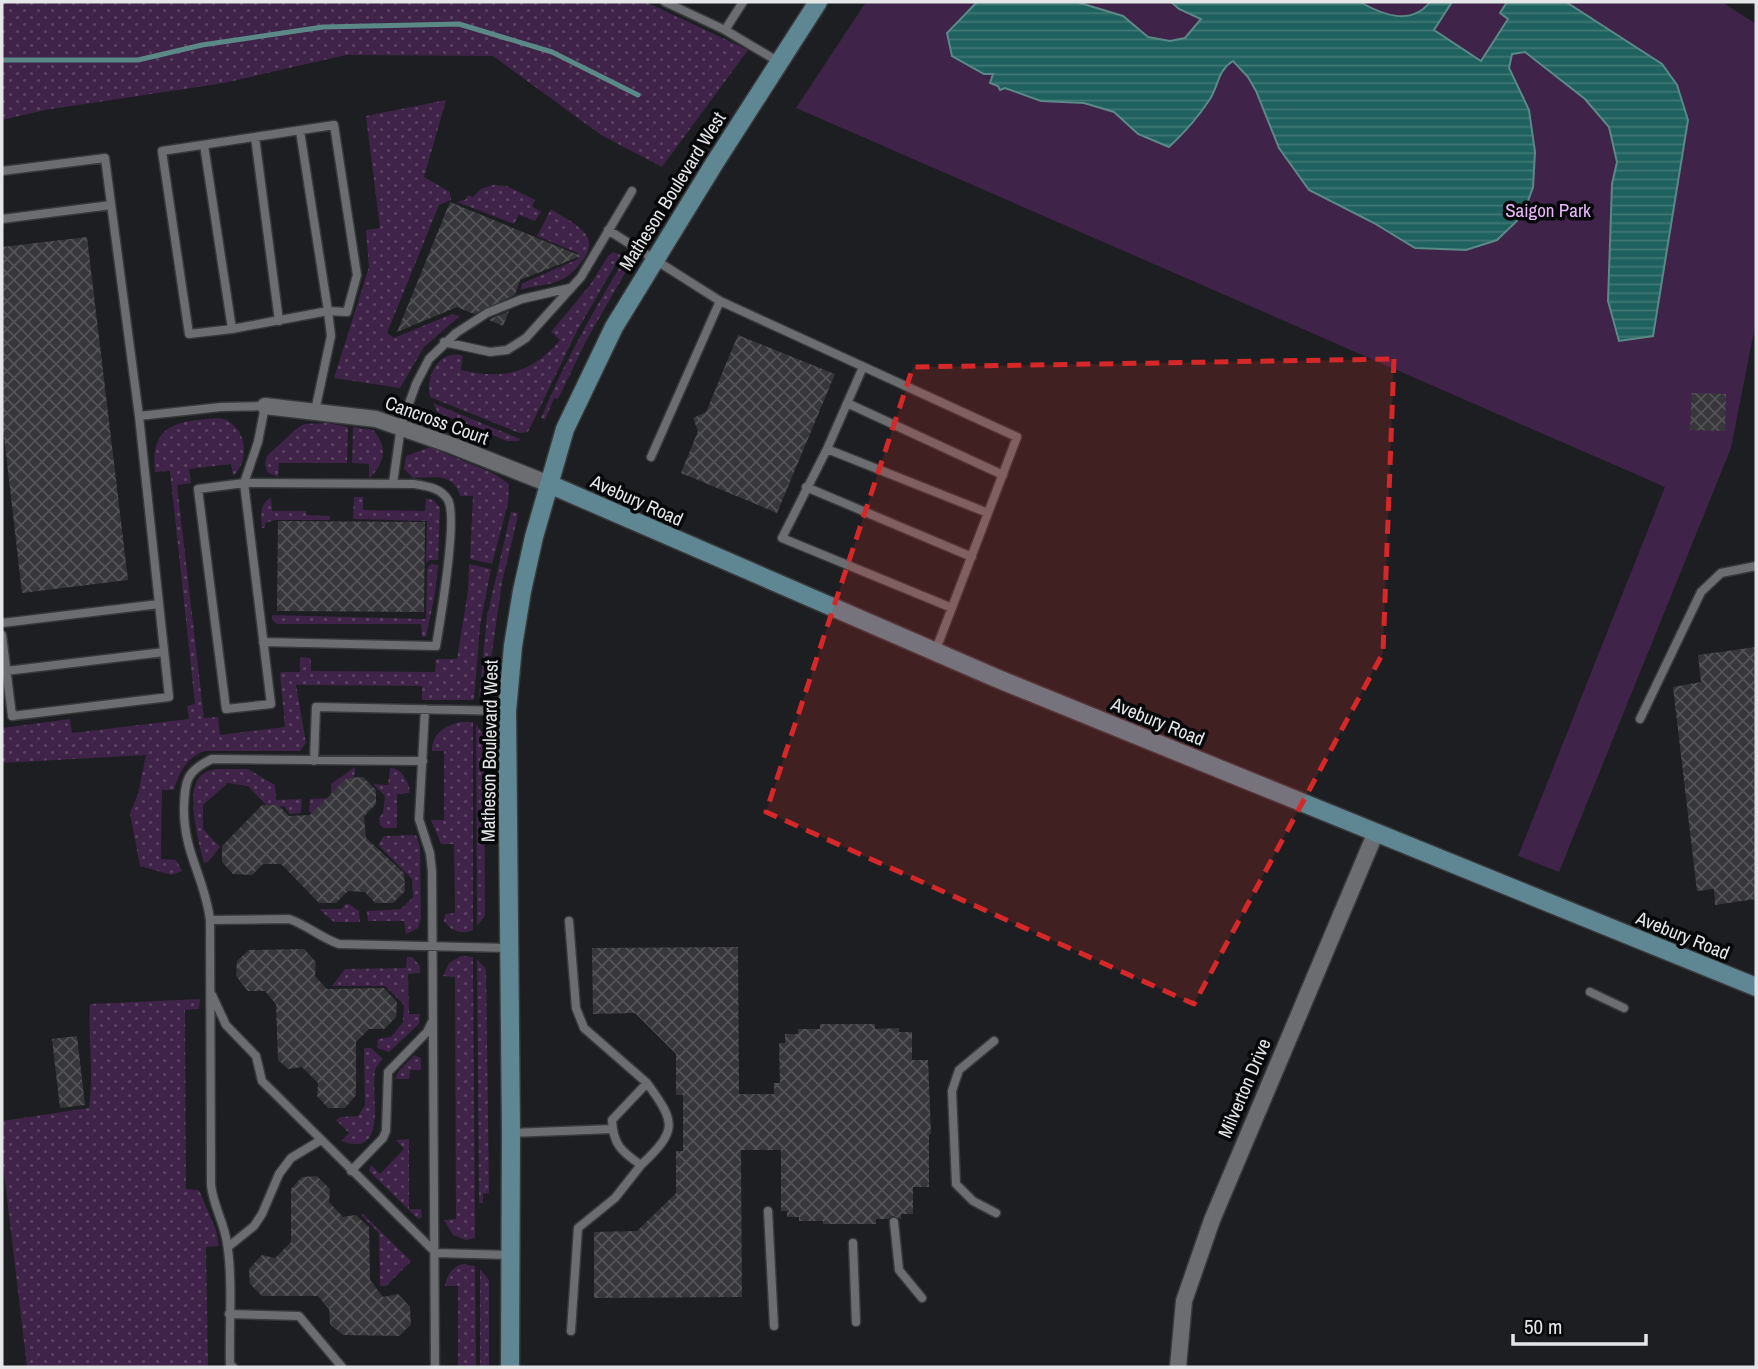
<svg xmlns="http://www.w3.org/2000/svg" width="1758" height="1369" viewBox="0 0 1758 1369" font-family="'Archivo Narrow',sans-serif">
<defs>
<pattern id="grass-dots" width="8" height="8" patternUnits="userSpaceOnUse" patternTransform="scale(1.75)"><rect width="8" height="8" fill="#3f2348"/><path d="M2 2h.1M6 6h.1" fill="none" stroke="#5b4362" stroke-width="1.8" stroke-linecap="round"/></pattern>
<pattern id="water-rules" width="6" height="5" patternUnits="userSpaceOnUse" patternTransform="scale(1.75)"><rect width="6" height="5" fill="#1f615e"/><path d="M0 2.5h6" fill="none" stroke="#3f7875"/></pattern>
<pattern id="building-cross-hatch" width="8" height="8" patternUnits="userSpaceOnUse" patternTransform="scale(1.75)"><rect width="8" height="8" fill="#37373b"/><path d="M0 0l8 8M0 8l8-8" fill="none" stroke="#545457"/></pattern>
</defs>
<rect width="100%" height="100%" fill="#1c1e21"/>
<path fill="url(#grass-dots)" d="M2,2H646L748,50L662,167L601,135L493,56L346,55L224,83L45,110L2,120Z
M446,100L424,177L450,192L451,200L439,205L387,333L394,338L452,314L460,316L424,347L400,388L334,378L369,267L366,230L380,228L366,116Z
M493,185L507,186L535,200L532,206L541,212L535,221L519,215L514,224L457,202L465,200L468,195L473,197L481,189Z
M551,209C570,222 603,234 583,260C578,267 571,275 563,279C551,286 533,285 520,290L523,283L578,259V253L537,236Z
M613,252L621,255L577,331L528,432L519,433L430,397C425,376 440,348 463,356L461,370C503,380 531,374 560,340L551,332L590,285L608,256Z
M624,260L625,273L586,341L558,399L554,398L545,420L541,418C564,363 593,311 624,260Z
M433,403L520,439L519,441H507L438,413Z
M220,418C246,424 252,459 233,476L231,464L189,469L191,483L177,485L204,718L218,717L220,735L285,727L280,674L281,672H300V657L311,658V671L435,672L436,659H457L468,591L469,564L491,569L480,626L474,700H422V686L296,685L306,743L300,751H205C186,758 180,771 174,790H162L161,859L176,860L182,871L172,875L140,866L130,813L138,794L146,755L2,763V728L70,719L72,733L189,719L187,706L195,704L170,471L155,472C149,422 180,421 220,418Z
M328,423L348,427L347,463H279L278,477L267,472L265,463L267,456L296,429L304,424Z
M353,427L373,430C388,446 385,462 371,477L369,478V464L352,463Z
M430,447L495,474L509,484L508,503L492,564L470,559L473,496H460C453,472 433,478 413,478L404,469L406,456Z
M271,497L272,511H306V515L330,516V520H275L265,523V528H262C261,516 259,505 271,497Z
M354,497H363V510L425,511L426,498L433,500L440,507L438,560H430L426,563L427,521L353,519Z
M511,512L518,513L517,520L502,582L487,687L479,697L487,616Z
M431,564L438,565L435,594L426,637H422L421,624H277L272,620V615L426,619L427,569Z
M460,722H473V930C462,935 451,931 444,921L445,914L455,913L454,844H441L431,820H444V751H432C432,733 445,726 460,722Z
M476,724L484,736L485,916L477,926Z
M355,767L354,780L314,816L309,811L310,799L331,798V784Z
M390,768C402,768 407,780 410,790L409,793L397,794V828H384L380,825L379,818L383,813L385,796L373,784L388,785Z
M215,769H248L275,785L276,800L302,799L301,813L290,814L284,806L269,808L248,786L228,783L203,805V829L220,847L208,862L204,863C199,844 187,798 197,781C201,773 208,771 215,769Z
M416,835L420,847L421,919L418,928L406,934L404,921H368L367,911L401,909L413,897L412,879L378,845L384,836Z
M346,904H349L359,911L360,922H334L319,909H341Z
M461,956L473,957L475,1238L466,1240L453,1235L444,1220L456,1219L455,977L443,976L449,963Z
M407,957H412L420,966V973L408,974L409,1014H420L419,1024L389,1052L377,1048L378,1039L391,1037L403,1022L404,1005L385,986H332L345,969L406,968Z
M477,959L486,969L489,1193L483,1194V1203H479Z
M200,999L199,1009L185,1010L186,1189L199,1190L216,1230L219,1246L206,1247L208,1367H27L2,1156V1121L89,1108C94,1073 88,1039 90,1004Z
M364,1048H371L383,1059C382,1060 377,1066 376,1068C368,1090 392,1159 341,1141L349,1133L336,1120L340,1117L358,1116L365,1105Z
M414,1055L421,1058V1070H410L409,1079H395L398,1072Z
M409,1139V1209H421L422,1217L418,1219L369,1171L371,1165L380,1174L404,1149L396,1140Z
M362,1213L411,1261L386,1286H380L379,1233L362,1216Z
M462,1264L475,1266L476,1367H458V1286H445C447,1275 451,1268 462,1264Z
M480,1269L489,1280V1367H480Z"/>
<path fill="#3f2348" d="M866,2H1722L1756,24V321L1731,448L1559,872L1518,856L1665,487L796,108Z"/>
<path fill="url(#water-rules)" stroke="#5a8987" stroke-width="2" d="M977,2H1077L1123,16L1148,37L1170,41L1185,38L1201,19L1179,9L1171,2H1360C1383,15 1411,26 1430,2H1452L1434,30L1481,61L1508,19L1500,13L1507,2H1566L1662,64L1677,85L1688,120L1653,336L1619,341L1608,301L1612,184L1617,162L1609,127L1585,99L1525,52L1512,54L1509,68L1529,110L1535,152L1533,187L1523,215L1497,240L1466,250L1415,248L1374,223L1309,190L1279,148L1256,91L1248,77L1233,61C1218,70 1219,84 1210,99C1199,116 1184,133 1169,147L1138,134L1114,112L1084,103L1041,101L1005,88L1000,90L998,86L990,83L993,74H984L952,56L947,33Z"/>
<g fill="none" stroke-linecap="round" stroke-linejoin="round">
<path stroke="#5a8987" stroke-width="5" d="M2,60H138L202,45L323,27L459,24L552,52L638,95"/>
</g>
<path fill="url(#building-cross-hatch)" d="M450,202L581,256L520,280L515,295L474,314L457,307L397,332Z
M87,237L128,580L22,593L2,419V247Z
M509,311L503,326L489,320L490,319Z
M738,335L835,374L777,513L681,473L698,431L693,418L706,412Z
M1692,393L1726,394L1725,431L1690,430Z
M278,521L425,522L424,612L277,611Z
M1756,647V899L1715,905L1714,889L1697,891L1673,687L1701,682L1698,655Z
M363,777L376,790V804L364,816L366,838L404,873L405,891L393,903H375L365,892L348,891L336,903H319L281,864H263L252,875L233,874L222,862V846L262,805H278L289,816L310,815L347,778Z
M738,947L739,1094H774V1083H780L779,1043H785V1034H798V1029H820V1024H875V1029L899,1028V1032H912V1060H928L931,1134H929V1187H913V1214H901V1219L893,1216L888,1219H876V1224H823V1221H799V1217H787V1211H781V1150H741L742,1297L594,1298V1232L637,1231L676,1193V1151H683V1095H676V1054L635,1013L593,1014L592,948Z
M304,949L316,962L315,976L327,989L384,988L397,1002L396,1017L384,1029H369L356,1042V1095L345,1108H328L317,1096L318,1083L302,1067L288,1069L278,1060L276,1004L265,991H248L236,976L237,961L249,950Z
M77,1036L85,1105L60,1108L52,1039Z
M317,1176L330,1189L329,1202L343,1217L356,1215L369,1227L370,1280L383,1297L398,1294L410,1307L411,1324L399,1336L343,1335L330,1324L329,1309L318,1296H262L250,1284L249,1269L262,1255L275,1258L291,1242V1189L302,1177Z"/>
<g fill="none" stroke-linecap="round" stroke-linejoin="round">
<g stroke="#38393b" stroke-width="11">
<path id="lane" d="M665,2L725,30L743,2
M725,30L779,62
M300,131L328,311L232,329L189,334L162,151L334,125L357,275L347,312L328,311L331,336L315,411
M255,137L279,321
M204,145L232,329
M2,171L105,158L139,416
M2,219L111,205
M608,230L720,301L1017,437L935,652
M444,342L490,352L507,350L526,338L581,277L632,191
M863,367L827,449L782,538L952,608
M847,403L1003,475
M827,449L988,513
M651,457L720,301
M244,483L271,704L226,709L198,489Z
M393,483L401,426L416,384L429,359L456,333L487,313L522,299L570,288
M806,487L972,557
M2,623L159,604
M2,635L12,716L169,697L139,416L221,407L265,406L258,442L244,483L414,484C427,486 441,488 448,500C458,518 440,622 436,646L263,642
M6,671L164,652
M425,709L419,819L430,853L432,871L435,1367
M1640,719L1701,592L1721,573L1756,566
M314,761L316,707L507,711
M210,920L289,919C307,925 321,938 339,944L508,948
M569,921L576,1008L584,1028L647,1083L612,1120C613,1145 622,1152 641,1165L615,1198L578,1228L571,1331
M1590,992L1624,1008
M212,995L226,1025L256,1056L262,1081L436,1253L509,1255
M994,1041L959,1070L952,1091L956,1184L973,1201L996,1213
M511,1133L612,1129
M641,1165C678,1130 676,1123 647,1083
M351,1171L383,1138L386,1131L388,1072L427,1032L432,1022
M768,1211L774,1326
M894,1222L899,1270L922,1298
M853,1243L856,1322
M228,1247L254,1226L262,1214L279,1174L291,1158L321,1140
M229,1314L299,1316L342,1367
M233,1367L230,1364C229,1327 233,1279 227,1243C224,1222 213,1205 211,1185L210,920C205,878 183,852 184,807C185,781 186,771 212,759L423,761"/>
</g>
<g stroke="#38393b" stroke-width="19">
<path id="street" d="M265,406L376,419L451,445L549,484
M1178,1367L1184,1301L1212,1220L1376,832"/>
</g>
<g stroke="#38393b" stroke-width="21">
<path id="secondary" d="M549,484L996,678L1756,987
M510,1367L511,1133L507,711L513,646L522,591L534,537L565,429L614,327L714,164L818,2"/>
</g>
<use href="#lane" stroke="#6b6d70" stroke-width="8"/>
<use href="#street" stroke="#6b6d70" stroke-width="16"/>
<use href="#secondary" stroke="#5f8693" stroke-width="18"/>
</g>
<path fill="#d62828" fill-opacity="0.2" stroke="#d62828" stroke-width="5" stroke-dasharray="14 9" stroke-linejoin="round" d="M1394,359L1383,653L1194,1004L766,812L913,367Z"/>
<g text-anchor="middle" dominant-baseline="central" stroke-width="7" stroke-linejoin="round" paint-order="stroke">
<g font-size="19" fill="#e4e6e8" stroke="#070809">
<text transform="translate(672 191) rotate(-58)">Matheson Boulevard West</text>
<text transform="translate(437 420) rotate(20)">Cancross Court</text>
<text transform="translate(637 500) rotate(24)">Avebury Road</text>
<text transform="translate(1158 721) rotate(22)">Avebury Road</text>
<text transform="translate(489 751) rotate(-89)">Matheson Boulevard West</text>
<text transform="translate(1683 935) rotate(22)">Avebury Road</text>
<text transform="translate(1244 1088) rotate(-67)">Milverton Drive</text>
</g>
<g font-size="19" fill="#eab6fc" stroke="#070809">
<text x="1548" y="210">Saigon Park</text>
</g>
</g>
<rect width="1758" height="1369" fill="none" stroke="#e4e6e8" stroke-width="7"/>
<path d="M1513 1334v10h133v-10" fill="none" stroke="#e4e6e8" stroke-width="3.5"/>
<text x="1524" y="1334" font-size="21" fill="#e4e6e8" stroke="#070809" stroke-width="5" paint-order="stroke">50 m</text>
</svg>
